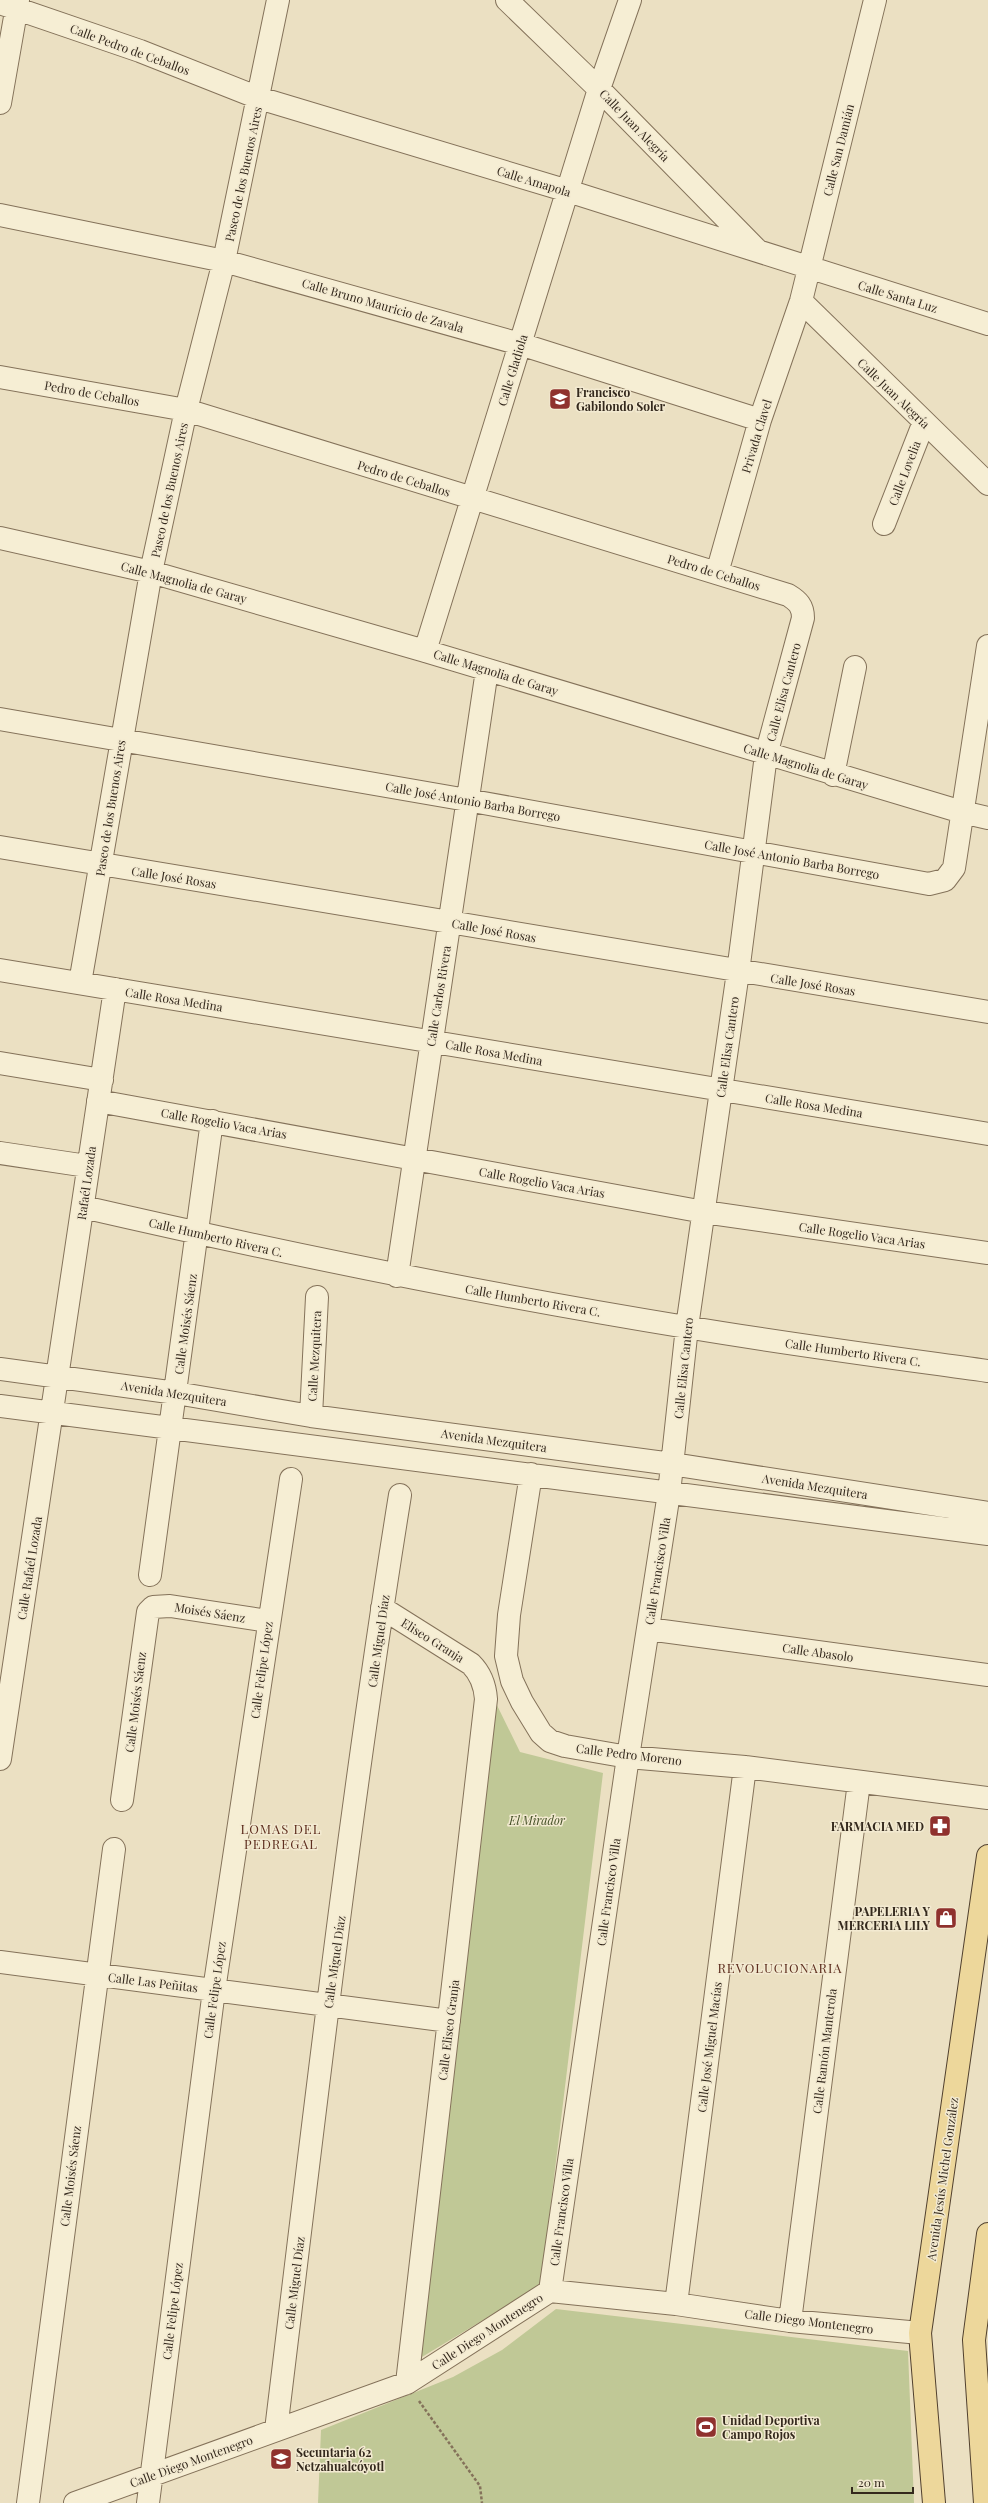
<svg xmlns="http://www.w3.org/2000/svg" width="988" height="2503" viewBox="0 0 988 2503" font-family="'Playfair Display',serif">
<rect width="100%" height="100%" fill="#ebe0c2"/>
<path fill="#c0c896" d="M490,1691L520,1752L603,1773L541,2285L417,2360Z
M556,2309L908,2351L914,2503H318L321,2430L453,2377L502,2350Z"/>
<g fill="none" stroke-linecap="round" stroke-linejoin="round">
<g stroke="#84725a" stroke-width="24">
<path id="street" d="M507,0L599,89L758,251
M0,3L140,51L259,98L568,191L988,324
M0,103L18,0
M0,215L224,261L520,344L760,420
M801,301L988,484
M0,377L186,410L788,595C798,601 803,606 803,618L766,755L738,972L687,1327L669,1493L628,1757L550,2291
M884,524L924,422
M0,538L151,572L425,651L962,812L988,818
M717,573L760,420L801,301L875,0
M425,651L599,89L630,0
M0,719L467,800L929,884L945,880L954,868L988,646
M833,775L855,667
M0,847L988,1012
M0,970L988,1134
M80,983L151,572L186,410L224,261L278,0
M0,1063L102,1080
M98,1101L704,1212L988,1253
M0,1153L87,1166
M83,1207C283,1253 483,1294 686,1327C786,1344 887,1357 988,1371
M397,1276L487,670
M0,1369L176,1393L311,1416L672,1464L988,1513
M0,1406L988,1534
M311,1416L317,1297
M531,1474L509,1615L506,1656L512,1681L522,1702L541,1733L550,1741L565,1746L628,1757L745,1767L988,1798
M150,1575L212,1121
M382,1608L471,1664C481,1674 485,1685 486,1699L407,2383
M648,1629L988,1675
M0,1759L115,989
M122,1800L148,1612L153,1607L170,1606L268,1621
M0,1962L449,2021
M676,2304L745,1767
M790,2321L859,1782
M276,2430C314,2118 350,1805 400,1495
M28,2503L114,1849
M75,2503L407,2383L550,2291L676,2304L790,2321L920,2333
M148,2503L214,1990L291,1479"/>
</g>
<g stroke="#51402e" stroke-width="24">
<path id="primary" d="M934,2503L920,2333L988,1856
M985,2503L974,2340L988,2234"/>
</g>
<path stroke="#84725a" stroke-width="2.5" stroke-dasharray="3 2" stroke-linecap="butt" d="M419,2401L480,2486L482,2503"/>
<use href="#street" stroke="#f6eed4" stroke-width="22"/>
<use href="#primary" stroke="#edd79b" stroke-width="22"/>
</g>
<defs>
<g id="school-square" transform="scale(1.15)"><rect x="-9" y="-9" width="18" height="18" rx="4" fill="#8f312e" stroke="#f3ead1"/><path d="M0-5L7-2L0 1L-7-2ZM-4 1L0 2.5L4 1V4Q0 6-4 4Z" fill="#fff"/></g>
<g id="pharmacy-square" transform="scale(1.15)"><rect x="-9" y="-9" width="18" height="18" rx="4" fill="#8f312e" stroke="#f3ead1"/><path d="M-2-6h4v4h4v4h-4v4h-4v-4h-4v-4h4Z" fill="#fff"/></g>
<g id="shop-square" transform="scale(1.15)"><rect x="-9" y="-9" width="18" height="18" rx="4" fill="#8f312e" stroke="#f3ead1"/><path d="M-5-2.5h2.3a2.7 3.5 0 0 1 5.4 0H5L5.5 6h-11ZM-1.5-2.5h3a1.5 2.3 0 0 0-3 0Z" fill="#fff"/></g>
<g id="stadium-square" transform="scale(1.15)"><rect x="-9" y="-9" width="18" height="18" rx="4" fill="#8f312e" stroke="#f3ead1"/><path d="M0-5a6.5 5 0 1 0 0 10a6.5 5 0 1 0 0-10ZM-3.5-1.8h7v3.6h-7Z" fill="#fff"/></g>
</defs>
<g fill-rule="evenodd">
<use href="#school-square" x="560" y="399"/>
<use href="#pharmacy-square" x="940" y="1826"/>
<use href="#shop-square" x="946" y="1918"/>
<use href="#stadium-square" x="706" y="2427"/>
<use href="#school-square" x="281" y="2459"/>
</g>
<g text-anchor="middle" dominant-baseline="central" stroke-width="3" stroke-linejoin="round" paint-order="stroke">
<g font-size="12" fill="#34291d" stroke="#f3ead1">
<text transform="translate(130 49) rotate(20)">Calle Pedro de Ceballos</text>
<text transform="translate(635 125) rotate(46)">Calle Juan Alegría</text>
<text transform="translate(838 150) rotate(-76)">Calle San Damián</text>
<text transform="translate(243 174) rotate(-78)">Paseo de los Buenos Aires</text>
<text transform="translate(534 181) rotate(17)">Calle Amapola</text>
<text transform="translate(898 296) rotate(17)">Calle Santa Luz</text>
<text transform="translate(383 305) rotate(16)">Calle Bruno Mauricio de Zavala</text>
<text transform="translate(512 370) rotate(-73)">Calle Gladiola</text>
<text transform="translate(92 393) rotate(10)">Pedro de Ceballos</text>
<text transform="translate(894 393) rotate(44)">Calle Juan Alegría</text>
<text transform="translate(756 436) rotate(-73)">Privada Clavel</text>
<text transform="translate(904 473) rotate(-69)">Calle Lovelia</text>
<text transform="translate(404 478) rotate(17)">Pedro de Ceballos</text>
<text transform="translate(169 490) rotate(-78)">Paseo de los Buenos Aires</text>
<text transform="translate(714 572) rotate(17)">Pedro de Ceballos</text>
<text transform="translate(184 582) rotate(15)">Calle Magnolia de Garay</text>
<text transform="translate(496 672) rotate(17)">Calle Magnolia de Garay</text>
<text transform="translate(783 692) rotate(-75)">Calle Elisa Cantero</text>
<text transform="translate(806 766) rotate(17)">Calle Magnolia de Garay</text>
<text transform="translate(473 801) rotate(10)">Calle José Antonio Barba Borrego</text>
<text transform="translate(110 808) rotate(-81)">Paseo de los Buenos Aires</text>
<text transform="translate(792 859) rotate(10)">Calle José Antonio Barba Borrego</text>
<text transform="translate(174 877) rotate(9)">Calle José Rosas</text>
<text transform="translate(494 930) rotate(10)">Calle José Rosas</text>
<text transform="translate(813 984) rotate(9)">Calle José Rosas</text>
<text transform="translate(438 996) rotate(-81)">Calle Carlos Rivera</text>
<text transform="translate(174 999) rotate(9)">Calle Rosa Medina</text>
<text transform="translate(727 1047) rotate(-82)">Calle Elisa Cantero</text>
<text transform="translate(494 1052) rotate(10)">Calle Rosa Medina</text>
<text transform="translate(814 1105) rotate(9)">Calle Rosa Medina</text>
<text transform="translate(224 1123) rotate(10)">Calle Rogelio Vaca Arias</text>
<text transform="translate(542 1182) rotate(10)">Calle Rogelio Vaca Arias</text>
<text transform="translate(86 1183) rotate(-82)">Rafaél Lozada</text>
<text transform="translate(862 1235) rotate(8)">Calle Rogelio Vaca Arias</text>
<text transform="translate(216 1237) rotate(13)">Calle Humberto Rivera C.</text>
<text transform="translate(533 1300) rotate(10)">Calle Humberto Rivera C.</text>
<text transform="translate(185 1324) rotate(-82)">Calle Moisés Sáenz</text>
<text transform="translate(853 1352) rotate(8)">Calle Humberto Rivera C.</text>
<text transform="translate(314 1356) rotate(-87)">Calle Mezquitera</text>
<text transform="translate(683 1368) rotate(-84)">Calle Elisa Cantero</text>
<text transform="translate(174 1393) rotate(9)">Avenida Mezquitera</text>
<text transform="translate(494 1440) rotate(8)">Avenida Mezquitera</text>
<text transform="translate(815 1486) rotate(9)">Avenida Mezquitera</text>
<text transform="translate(29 1568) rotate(-81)">Calle Rafaél Lozada</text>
<text transform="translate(657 1571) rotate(-81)">Calle Francisco Villa</text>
<text transform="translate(210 1612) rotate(9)">Moisés Sáenz</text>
<text transform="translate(433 1640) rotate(32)">Eliseo Granja</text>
<text transform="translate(378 1641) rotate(-82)">Calle Miguel Díaz</text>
<text transform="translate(818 1652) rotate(8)">Calle Abasolo</text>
<text transform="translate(261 1670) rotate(-82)">Calle Felipe López</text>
<text transform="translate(135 1702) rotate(-83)">Calle Moisés Sáenz</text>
<text transform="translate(629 1754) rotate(7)">Calle Pedro Moreno</text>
<text transform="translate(608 1892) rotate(-82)">Calle Francisco Villa</text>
<text transform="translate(334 1962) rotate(-82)">Calle Miguel Díaz</text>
<text transform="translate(153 1982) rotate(7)">Calle Las Peñitas</text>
<text transform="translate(214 1990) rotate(-82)">Calle Felipe López</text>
<text transform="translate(448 2030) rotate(-83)">Calle Eliseo Granja</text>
<text transform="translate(709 2047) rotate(-83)">Calle José Miguel Macías</text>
<text transform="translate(824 2051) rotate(-83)">Calle Ramón Manterola</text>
<text transform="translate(70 2176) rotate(-83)">Calle Moisés Sáenz</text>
<text transform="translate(942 2179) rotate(-82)">Avenida Jesús Michel González</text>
<text transform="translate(561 2212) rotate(-82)">Calle Francisco Villa</text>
<text transform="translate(294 2283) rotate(-83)">Calle Miguel Díaz</text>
<text transform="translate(172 2311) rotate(-83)">Calle Felipe López</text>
<text transform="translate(809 2321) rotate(7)">Calle Diego Montenegro</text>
<text transform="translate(487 2331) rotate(-33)">Calle Diego Montenegro</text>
<text transform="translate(191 2461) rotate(-20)">Calle Diego Montenegro</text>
</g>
<g font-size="12" font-weight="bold" fill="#34291d" stroke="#f3ead1" text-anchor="start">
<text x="576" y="392">Francisco<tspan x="576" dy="14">Gabilondo Soler</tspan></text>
<text x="924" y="1826" text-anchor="end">FARMACIA MED</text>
<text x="930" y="1911" text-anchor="end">PAPELERIA Y<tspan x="930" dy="14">MERCERIA LILY</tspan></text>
<text x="722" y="2420">Unidad Deportiva<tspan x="722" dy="14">Campo Rojos</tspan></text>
<text x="296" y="2452">Secuntaria 62<tspan x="296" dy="14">Netzahualcóyotl</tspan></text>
</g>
<g font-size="12" font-style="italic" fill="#434f25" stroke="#f3ead1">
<text x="537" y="1820">El Mirador</text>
</g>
<g font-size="13" letter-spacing="1" fill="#5e2f1f" stroke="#f3ead1">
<text x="281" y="1828">LOMAS DEL<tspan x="281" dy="15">PEDREGAL</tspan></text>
<text x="780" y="1967">REVOLUCIONARIA</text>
</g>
</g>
<path d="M852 2487v6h61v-6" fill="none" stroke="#34291d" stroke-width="2"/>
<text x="858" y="2487" font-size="12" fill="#34291d" stroke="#f3ead1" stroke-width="3" paint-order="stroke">20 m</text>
</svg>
